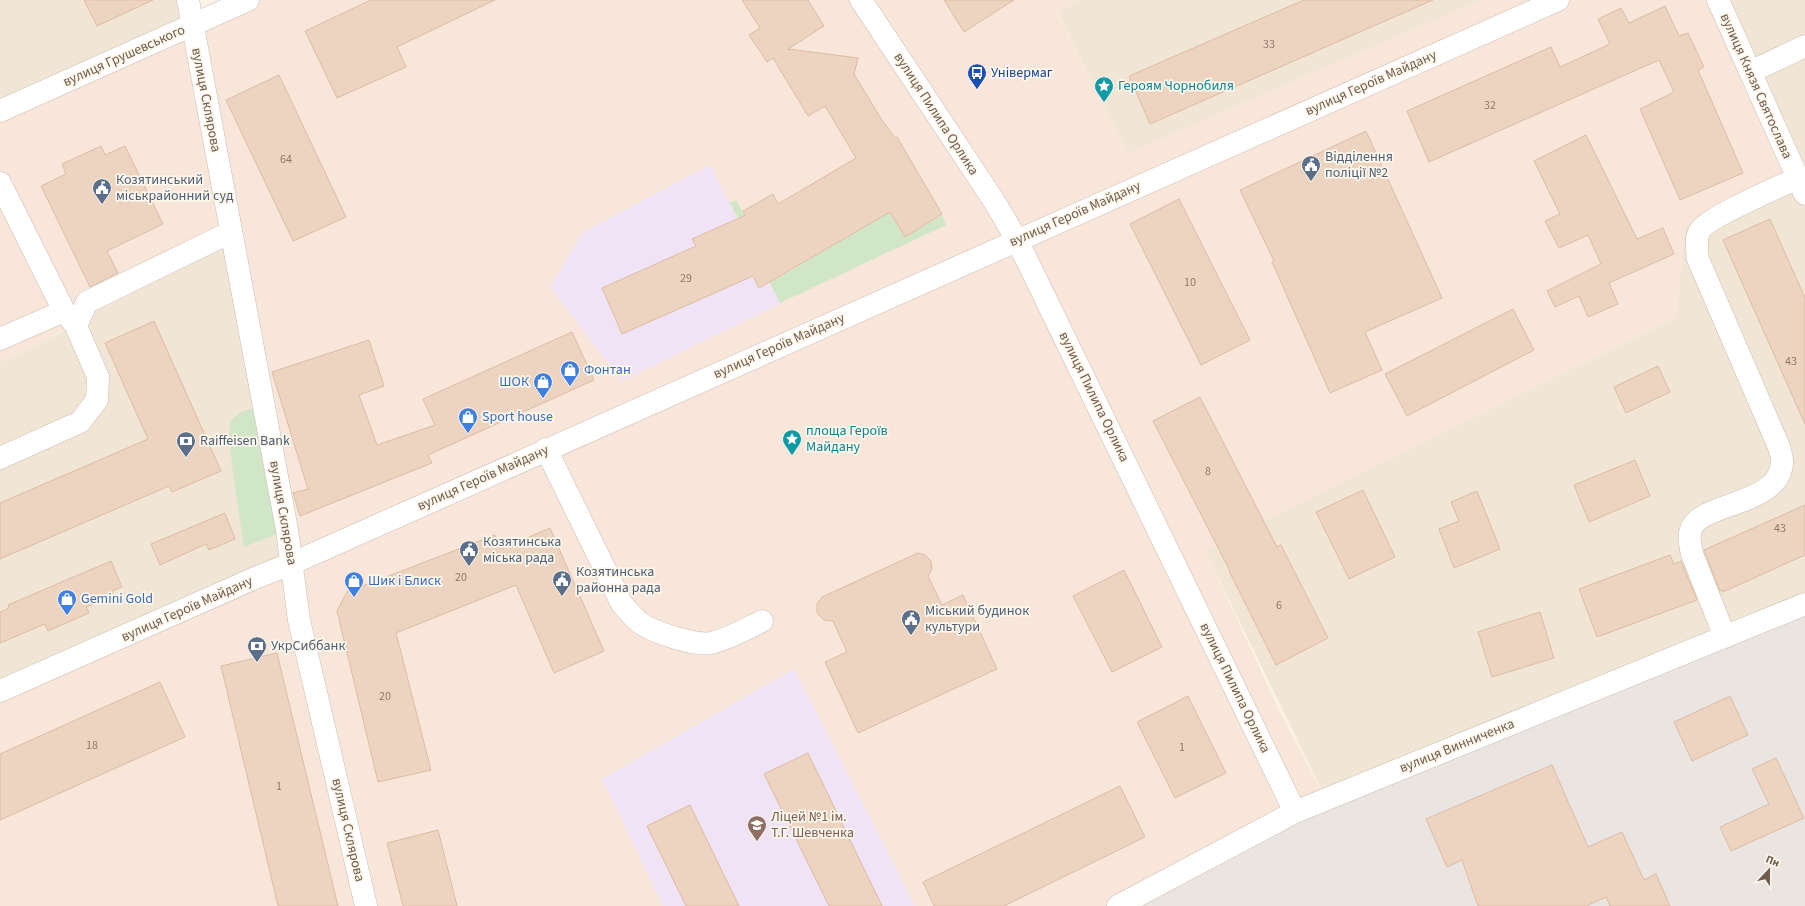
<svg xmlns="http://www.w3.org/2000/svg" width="1805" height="906" viewBox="0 0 1805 906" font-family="'Source Sans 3',sans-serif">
<rect width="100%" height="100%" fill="#faf3e6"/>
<path fill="#f1e6d5" d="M0,0H188L192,25L0,110Z
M1078,0H1482L1128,154L1058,12Z
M1718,0H1805V602L1326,799L1205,550L1676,317L1685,226L1798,178Z
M231,232L293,563L0,692V362L76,326L87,302Z"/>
<path fill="#f9e6db" d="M247,0H1078L1058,13L1128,153L1482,0H1718L1798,178L1685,226L1676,317L1205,550L1280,712L1326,799L1117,906H915L794,669L602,779L663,906H0V692L293,563L231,232L87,302L76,326L0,362V111Z"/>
<path fill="#eae5e0" d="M1805,602V906H1118L1263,827Z"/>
<path fill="#f0e3f6" d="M710,165L780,304L622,381L550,287L583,232Z
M794,669L915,906H663L602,779Z"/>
<path fill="#d1e6c6" d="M736,200L781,276L889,212L905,237L942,215L946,225L780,303L730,203Z
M263,404L287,530L244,547L233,475L229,432L231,421L239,413Z"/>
<path fill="#ecd4c1" stroke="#ddbca3" d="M84,0H153L97,26Z
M371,0H495L397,47L406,67L337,98L305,31Z
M742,0H808L824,26L788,49L858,58L854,74L882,120L895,138L897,137L942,214L905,237L890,212L759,288L753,276L622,334L602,288L696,246L692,239L746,215L743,211L773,194L778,204L856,158L825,106L808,116L773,58L767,62L749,35L760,28Z
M944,0H1014L964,32Z
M1304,0H1433L1150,124L1129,76Z
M1665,6L1679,36L1688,33L1704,67L1698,70L1743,173L1680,200L1640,109L1674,92L1659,60L1429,162L1407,111L1551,47L1560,67L1610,44L1598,19L1621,8L1629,23Z
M279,75L346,217L293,241L226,100Z
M1366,131L1442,298L1365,332L1382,370L1330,393L1272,262L1274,261L1240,190Z
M1586,135L1637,239L1663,228L1674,254L1609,283L1618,304L1588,317L1579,296L1555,307L1547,291L1601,264L1588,235L1559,248L1545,221L1560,214L1534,161Z
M101,146L105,155L125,146L163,224L107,251L118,273L90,287L41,186L66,174L62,164Z
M1179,199L1250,340L1201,365L1130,224Z
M1770,219L1805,298V424L1723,240Z
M1513,309L1534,350L1407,416L1385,374Z
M154,321L221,471L172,492L169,486L0,559V503L148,439L105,343Z
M572,332L594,380L428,455L432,463L300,516L293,493L308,489L272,372L369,340L384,386L359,395L377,445L435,425L423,399Z
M1658,366L1670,392L1626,413L1614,387Z
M1200,397L1277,547L1281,545L1328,638L1276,665L1229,571H1230L1153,421Z
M1635,460L1650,496L1589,522L1574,485Z
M1363,490L1395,557L1349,579L1316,512Z
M1477,491L1500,549L1454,568L1439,529L1459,521L1451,502Z
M1805,505V555L1723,592V590L1720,591L1704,550Z
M225,513L235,539L209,550L206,544L160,565L151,544Z
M550,528L604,651L554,673L516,585L396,633L431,770L378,782L337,611L347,592L495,535L501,549Z
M918,553L925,555L931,561L932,569L928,576L942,605L963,595L997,669L858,733L825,662L847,652L833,621L824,620L817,613V604L822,597Z
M1670,555L1674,564L1681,561L1697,600L1597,637L1579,589Z
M111,561L122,587L112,591L114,596L86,607L89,613L48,631L45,624L0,643V612L9,608L8,605Z
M1124,570L1162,647L1112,672L1073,596Z
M1540,612L1554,658L1492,677L1478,632Z
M277,653L338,906H278L221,666Z
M160,682L185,737L0,820V754Z
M1188,696L1226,773L1175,798L1137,722Z
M1730,696L1748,735L1692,761L1674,722Z
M808,753L882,906H829L764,774Z
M1776,758L1804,818L1731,851L1720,827L1769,804L1752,769Z
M1552,765L1588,847L1622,832L1644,880L1656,874L1670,906H1610L1606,897L1586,906H1478L1462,860L1447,867L1426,819Z
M1120,786L1145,837L1004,906H934L923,882Z
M690,805L739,906H686L647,826Z
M438,830L457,906H403L387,843Z"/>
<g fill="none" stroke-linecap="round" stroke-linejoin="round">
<g stroke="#cabcae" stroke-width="23">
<path id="minor" d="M188,0L287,530L299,620L366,906
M861,0L994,201L1017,240L1295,812
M1718,0L1805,194
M1750,72L1805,46
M0,111L248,0
M0,183L64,311L76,326L98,377L97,400L80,422L0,458
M76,326L87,302L231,232
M0,339L64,311
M546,449L622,604C627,610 633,617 639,622C652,632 695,646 711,643C729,639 746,629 762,621
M1725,637L1692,554C1690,544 1687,533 1694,524C1699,517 1709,513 1717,510C1739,501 1781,493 1782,462C1783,458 1780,452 1779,447L1698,259C1697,250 1695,241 1699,232C1704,219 1781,186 1798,178
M0,691L255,578L293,563L1558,0
M1118,906L1295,812L1805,604"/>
</g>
<use href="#minor" stroke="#fff" stroke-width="22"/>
</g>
<defs>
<g id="bus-pin" transform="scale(1)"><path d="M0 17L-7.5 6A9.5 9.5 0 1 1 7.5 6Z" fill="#1a4fb4" stroke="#fdf7ec"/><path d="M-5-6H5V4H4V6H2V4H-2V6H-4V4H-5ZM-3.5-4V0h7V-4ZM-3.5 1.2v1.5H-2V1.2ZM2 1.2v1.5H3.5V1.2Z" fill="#fff"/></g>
<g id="sight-pin" transform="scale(1)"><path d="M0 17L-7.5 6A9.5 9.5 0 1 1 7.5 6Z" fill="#0f9aa8" stroke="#fdf7ec"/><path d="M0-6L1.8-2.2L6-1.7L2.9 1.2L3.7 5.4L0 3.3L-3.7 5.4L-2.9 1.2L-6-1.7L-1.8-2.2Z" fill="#fff"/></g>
<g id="civic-pin" transform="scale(1)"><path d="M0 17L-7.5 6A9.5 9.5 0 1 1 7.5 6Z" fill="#5c6f8a" stroke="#fdf7ec"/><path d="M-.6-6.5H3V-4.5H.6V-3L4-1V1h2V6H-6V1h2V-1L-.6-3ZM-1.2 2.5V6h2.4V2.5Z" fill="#fff"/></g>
<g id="shop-pin" transform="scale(1)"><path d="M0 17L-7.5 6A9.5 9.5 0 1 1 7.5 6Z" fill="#3f7fe0" stroke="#fdf7ec"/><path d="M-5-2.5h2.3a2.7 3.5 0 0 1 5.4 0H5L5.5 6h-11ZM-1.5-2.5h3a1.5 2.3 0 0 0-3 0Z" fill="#fff"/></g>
<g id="bank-pin" transform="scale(1)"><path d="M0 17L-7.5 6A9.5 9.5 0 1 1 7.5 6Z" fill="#5c6f8a" stroke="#fdf7ec"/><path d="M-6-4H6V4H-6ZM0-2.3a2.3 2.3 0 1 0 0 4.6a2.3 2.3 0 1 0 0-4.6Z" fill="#fff"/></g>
<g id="school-pin" transform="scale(1)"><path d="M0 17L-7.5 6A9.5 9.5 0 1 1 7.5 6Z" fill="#8d6e63" stroke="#fdf7ec"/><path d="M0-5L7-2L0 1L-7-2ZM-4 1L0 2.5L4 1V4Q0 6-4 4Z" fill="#fff"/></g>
</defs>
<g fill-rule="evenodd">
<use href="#bus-pin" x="977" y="73"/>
<use href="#sight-pin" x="1104" y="86"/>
<use href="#civic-pin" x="1311" y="165"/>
<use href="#civic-pin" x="102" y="188"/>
<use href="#shop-pin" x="570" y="370"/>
<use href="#shop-pin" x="543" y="382"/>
<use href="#shop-pin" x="468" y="417"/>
<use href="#sight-pin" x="792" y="439"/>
<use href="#bank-pin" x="186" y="441"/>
<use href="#civic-pin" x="469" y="550"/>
<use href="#civic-pin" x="562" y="580"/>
<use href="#shop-pin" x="354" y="581"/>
<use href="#shop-pin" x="67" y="599"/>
<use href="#civic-pin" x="911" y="619"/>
<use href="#bank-pin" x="257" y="646"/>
<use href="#school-pin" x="757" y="825"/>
</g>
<g text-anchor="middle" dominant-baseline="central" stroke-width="3.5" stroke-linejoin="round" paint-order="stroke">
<g font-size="12" fill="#8f7a6b">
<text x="1269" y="44">33</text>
<text x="1490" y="105">32</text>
<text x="286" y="159">64</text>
<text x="686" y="278">29</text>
<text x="1190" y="282">10</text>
<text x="1791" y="361">43</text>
<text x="1208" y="471">8</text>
<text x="1780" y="528">43</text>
<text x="461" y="577">20</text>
<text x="1279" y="605">6</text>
<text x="385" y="696">20</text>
<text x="92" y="745">18</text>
<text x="1182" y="747">1</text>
<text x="279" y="786">1</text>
</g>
<g font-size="14" fill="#705c4e" stroke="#fdf7ec">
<text transform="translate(124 56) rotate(-24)">вулиця Грушевського</text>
<text transform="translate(1371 83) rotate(-24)">вулиця Героїв Майдану</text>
<text transform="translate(1756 86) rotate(66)">вулиця Князя Святослава</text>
<text transform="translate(206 100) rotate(79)">вулиця Склярова</text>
<text transform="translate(936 114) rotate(57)">вулиця Пилипа Орлика</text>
<text transform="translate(1075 214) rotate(-24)">вулиця Героїв Майдану</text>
<text transform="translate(779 346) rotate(-24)">вулиця Героїв Майдану</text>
<text transform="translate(1094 397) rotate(64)">вулиця Пилипа Орлика</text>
<text transform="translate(483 478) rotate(-24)">вулиця Героїв Майдану</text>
<text transform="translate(283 513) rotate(80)">вулиця Склярова</text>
<text transform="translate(187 609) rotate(-24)">вулиця Героїв Майдану</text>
<text transform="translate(1235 688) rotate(64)">вулиця Пилипа Орлика</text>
<text transform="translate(1457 746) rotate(-22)">вулиця Винниченка</text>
<text transform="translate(348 830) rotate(77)">вулиця Склярова</text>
</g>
<g font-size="14" fill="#164399" stroke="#fdf7ec" text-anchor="start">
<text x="991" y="73">Універмаг</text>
</g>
<g font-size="14" fill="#0d838f" stroke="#fdf7ec" text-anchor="start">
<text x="1118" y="86">Героям Чорнобиля</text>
<text x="806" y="431">площа Героїв<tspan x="806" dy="16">Майдану</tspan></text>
</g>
<g font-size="14" fill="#4e5e75" stroke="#fdf7ec" text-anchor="start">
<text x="1325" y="157">Відділення<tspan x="1325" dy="16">поліції №2</tspan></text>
<text x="116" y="180">Козятинський<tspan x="116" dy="16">міськрайонний суд</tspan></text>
<text x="200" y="441">Raiffeisen Bank</text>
<text x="483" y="542">Козятинська<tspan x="483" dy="16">міська рада</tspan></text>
<text x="576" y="572">Козятинська<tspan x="576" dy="16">районна рада</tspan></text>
<text x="925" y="611">Міський будинок<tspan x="925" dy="16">культури</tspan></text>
<text x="271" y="646">УкрСиббанк</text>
</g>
<g font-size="14" fill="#366cbe" stroke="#fdf7ec" text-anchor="start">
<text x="584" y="370">Фонтан</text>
<text x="529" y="382" text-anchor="end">ШОК</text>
<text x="482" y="417">Sport house</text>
<text x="368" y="581">Шик і Блиск</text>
<text x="81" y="599">Gemini Gold</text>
</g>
<g font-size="14" fill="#785e54" stroke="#fdf7ec" text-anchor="start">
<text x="771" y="817">Ліцей №1 ім.<tspan x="771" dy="16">Т.Г. Шевченка</tspan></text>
</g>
</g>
<g transform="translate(1769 870) rotate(22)" stroke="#fdf7ec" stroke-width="3" paint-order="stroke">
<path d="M0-3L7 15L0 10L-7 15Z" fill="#705c4e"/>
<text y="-6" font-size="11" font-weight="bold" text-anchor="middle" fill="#705c4e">Пн</text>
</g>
</svg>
